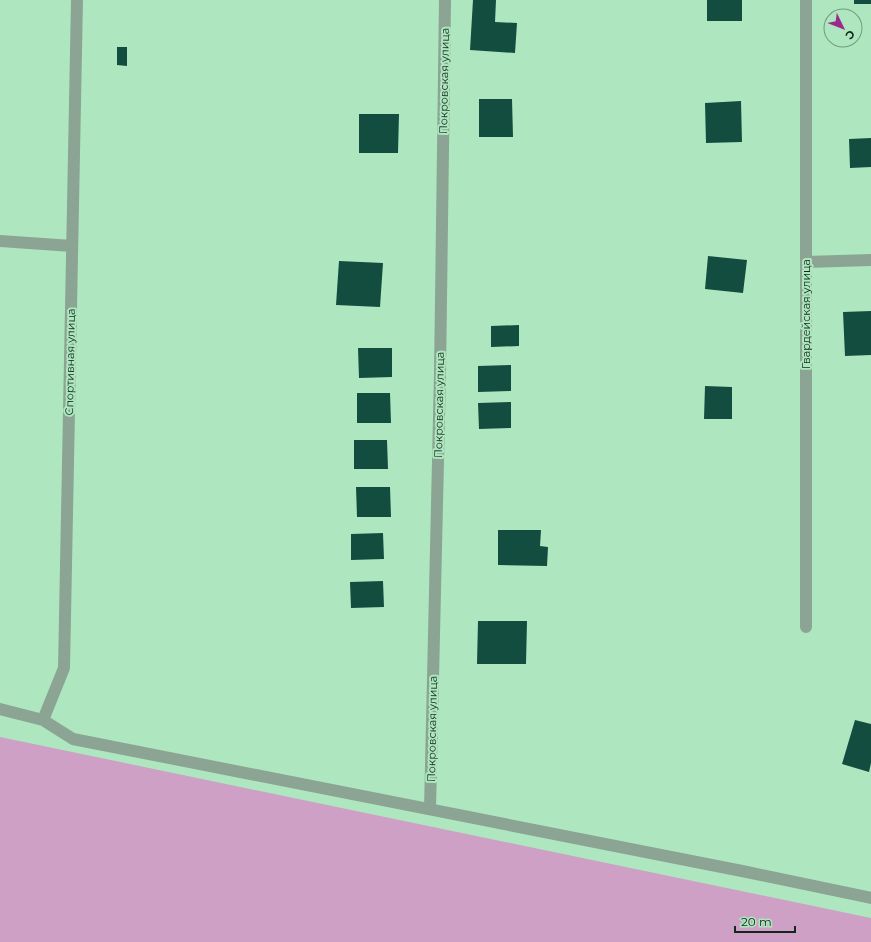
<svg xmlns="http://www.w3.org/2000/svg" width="871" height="942" viewBox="0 0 871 942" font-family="Montserrat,sans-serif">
<rect width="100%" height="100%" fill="#aee7bf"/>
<path fill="#cfa0c5" d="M0,737L871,918V942H0Z"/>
<path fill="#124d40" d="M473,0H496L495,22L517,23L515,53L470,50Z
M707,0H742V21H707Z
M854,0H871V4H854Z
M117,47H127V66L117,65Z
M479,99H512L513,137H479Z
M741,101L742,142L706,143L705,103Z
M359,114H399L398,153H359Z
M871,138V167L850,168L849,139Z
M708,256L747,260L743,293L705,289Z
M339,261L383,263L380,307L336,305Z
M871,311V355L845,356L843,312Z
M519,325V346L491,347V326Z
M358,348H392V377L359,378Z
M511,365V391L478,392V366Z
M705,386L732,387V419H704Z
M357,393H390L391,423H357Z
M511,402V428L479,429L478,403Z
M354,440H387L388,469H354Z
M356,487H390L391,517H357Z
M498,530H541L540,546L548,547L547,566L498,565Z
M383,533L384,559L351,560V534Z
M383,581L384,607L351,608L350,582Z
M478,621H527L526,664H477Z
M855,720L871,724V763L869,772L842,764Z"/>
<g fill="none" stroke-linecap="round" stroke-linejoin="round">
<path stroke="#8ca493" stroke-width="12" d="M0,241L72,246
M806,262L871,260
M806,627V0
M0,709L43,720L73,739L742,871L871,898
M43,720L64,668L77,0
M430,809L440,374L445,0"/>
</g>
<g text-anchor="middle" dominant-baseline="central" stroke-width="4" stroke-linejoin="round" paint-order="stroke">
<g font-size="11" fill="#12281a" stroke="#aee7bf">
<text transform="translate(444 81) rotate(-89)">Покровская улица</text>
<text transform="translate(806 314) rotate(-90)">Гвардейская улица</text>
<text transform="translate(70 362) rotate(-89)">Спортивная улица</text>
<text transform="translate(439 405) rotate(-89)">Покровская улица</text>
<text transform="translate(432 729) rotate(-89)">Покровская улица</text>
</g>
</g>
<g transform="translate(843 28) rotate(133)"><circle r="19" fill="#aee7bf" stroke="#709b7d"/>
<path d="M0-3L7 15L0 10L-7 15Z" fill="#9a2b8b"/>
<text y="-6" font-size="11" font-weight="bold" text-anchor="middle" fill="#12281a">С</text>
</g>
<path d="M735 926v6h60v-6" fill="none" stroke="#12281a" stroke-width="2"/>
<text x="741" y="926" font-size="12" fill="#12281a" stroke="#aee7bf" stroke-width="3" paint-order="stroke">20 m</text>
</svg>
